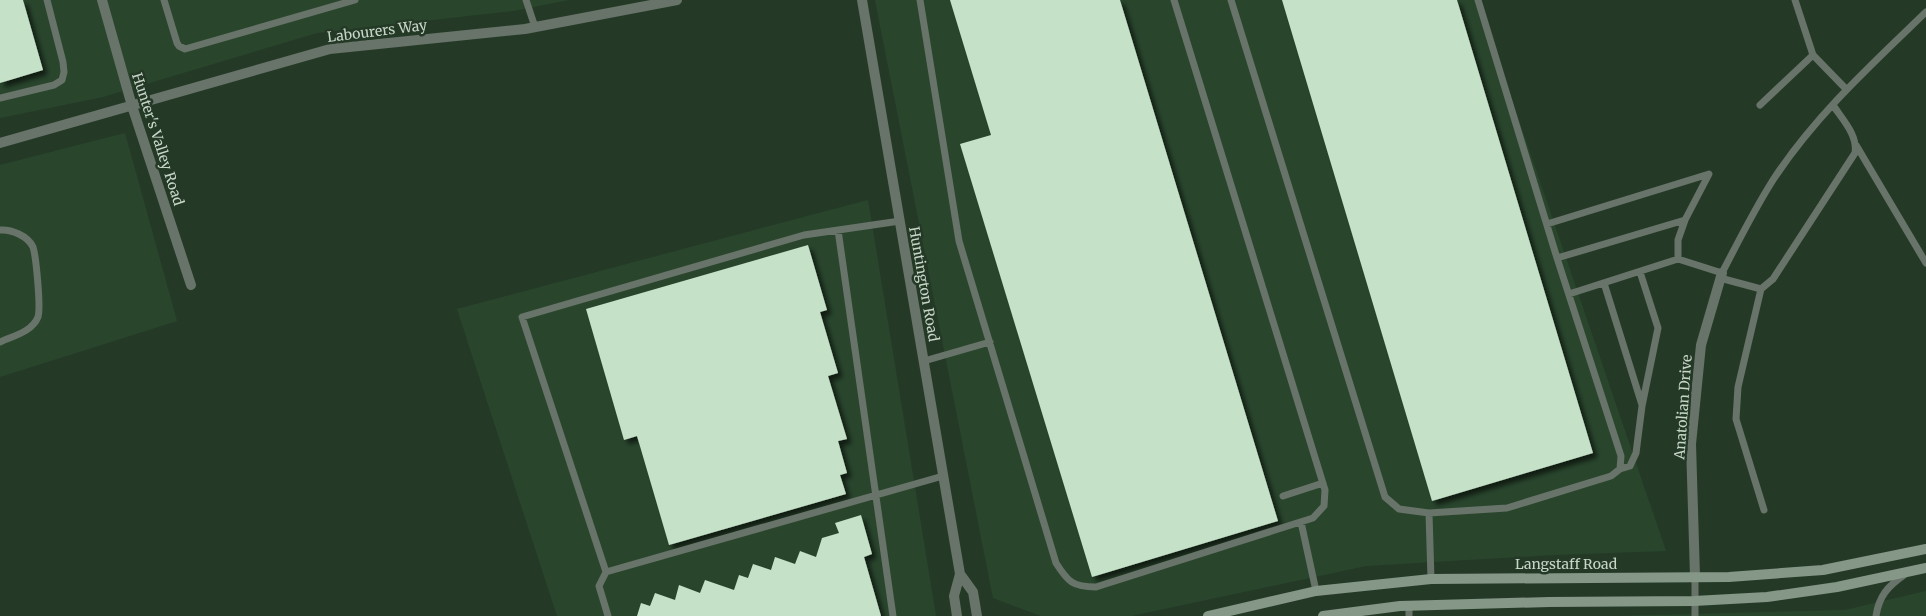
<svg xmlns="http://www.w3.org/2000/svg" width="1926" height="616" viewBox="0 0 1926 616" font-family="Merriweather,serif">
<defs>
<filter id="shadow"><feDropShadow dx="4.5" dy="4.5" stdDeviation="2.5" flood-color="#0009"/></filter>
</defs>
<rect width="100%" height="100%" fill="#243a27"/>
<path fill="#29462d" d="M0,0H569L513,11L317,33L103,97L0,118Z
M875,0H1478L1666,551L1553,555L1366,566L1131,616H1041L993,598Z
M125,133L177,321L0,377V165Z
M868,200L936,616H557L457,309Z
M1926,591V616H1615L1845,610Z"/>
<path fill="#c5e1c8" filter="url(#shadow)" d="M0,0H23L43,70L0,83Z
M950,0H1120L1278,521L1092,577L960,144L991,135Z
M1282,0H1457L1593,453L1432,501Z
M808,245L827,310L820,312L838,373L828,376L847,439L838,441L847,473L840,475L846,494L669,545L637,436L624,440L586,309Z
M861,515L872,554L864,557L881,616H637L641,603L650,606L655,593L675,600L679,585L700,593L705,580L734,590L739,575L748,578L753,564L771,570L775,557L795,564L800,551L816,557L822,538L839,533L835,523Z"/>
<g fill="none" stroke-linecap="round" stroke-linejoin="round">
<path stroke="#687369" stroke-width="7" d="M164,0L177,43L179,46L185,49L355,0
M526,0L535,27
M920,0L959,241L1056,563C1068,582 1073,587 1096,587L1313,518L1324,506L1325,490L1174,0
M1231,0L1385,497L1399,509L1429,513
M1795,0L1813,55L1846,89
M0,98L54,85L62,80L64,72L63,62L47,0
M1760,105L1813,55
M1856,145L1926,263
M1547,224L1709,174L1685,220L1678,240V259
M0,230C11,229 28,236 33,247C36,256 41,308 38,317C32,332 13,336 0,342
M838,230L893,616
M1557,258L1685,220
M1720,278L1761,289L1773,279L1855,153C1858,135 1842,119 1833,105
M1604,283L1642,405
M1761,289L1738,387L1736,419L1764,510
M1569,294L1678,259L1722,273C1738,242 1754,210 1773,180C1815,116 1871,65 1926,12
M924,361L990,342
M1620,469L1630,466L1636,453L1642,406L1658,328L1640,272
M1283,496L1323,483
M1301,522L1316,591
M606,572L522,317L804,235L900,221
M1431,579L1429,513L1507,508L1611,476L1620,469L1621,456L1557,258L1478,0
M1409,606V616
M608,616L599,586L606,572L943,476
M1695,616V576
M1876,616C1879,596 1888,586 1904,575"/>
<path stroke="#687369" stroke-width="10" d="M102,0L132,106L191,285
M0,143L330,49L525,29L677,0
M1695,576L1691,444L1701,345L1722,273"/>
<path stroke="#687369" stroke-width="10" d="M862,0L960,574L954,596L957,616
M960,574L973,592L977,616"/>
<path stroke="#859787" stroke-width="10" d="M1208,616L1316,591L1431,579L1729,577L1823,570L1926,549
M1323,616L1400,606L1549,602L1694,601L1767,597L1837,587L1926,568"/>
</g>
<g text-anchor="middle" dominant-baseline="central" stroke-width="5" stroke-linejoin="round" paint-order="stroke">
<g font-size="14" fill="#c8d6c9" stroke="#243a27">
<text transform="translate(377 31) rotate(-7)">Labourers Way</text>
<text transform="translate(158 139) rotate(72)">Hunter's Valley Road</text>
<text transform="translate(924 284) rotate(80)">Huntington Road</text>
<text transform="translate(1683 407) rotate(-86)">Anatolian Drive</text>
<text x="1566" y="564">Langstaff Road</text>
</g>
</g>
</svg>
